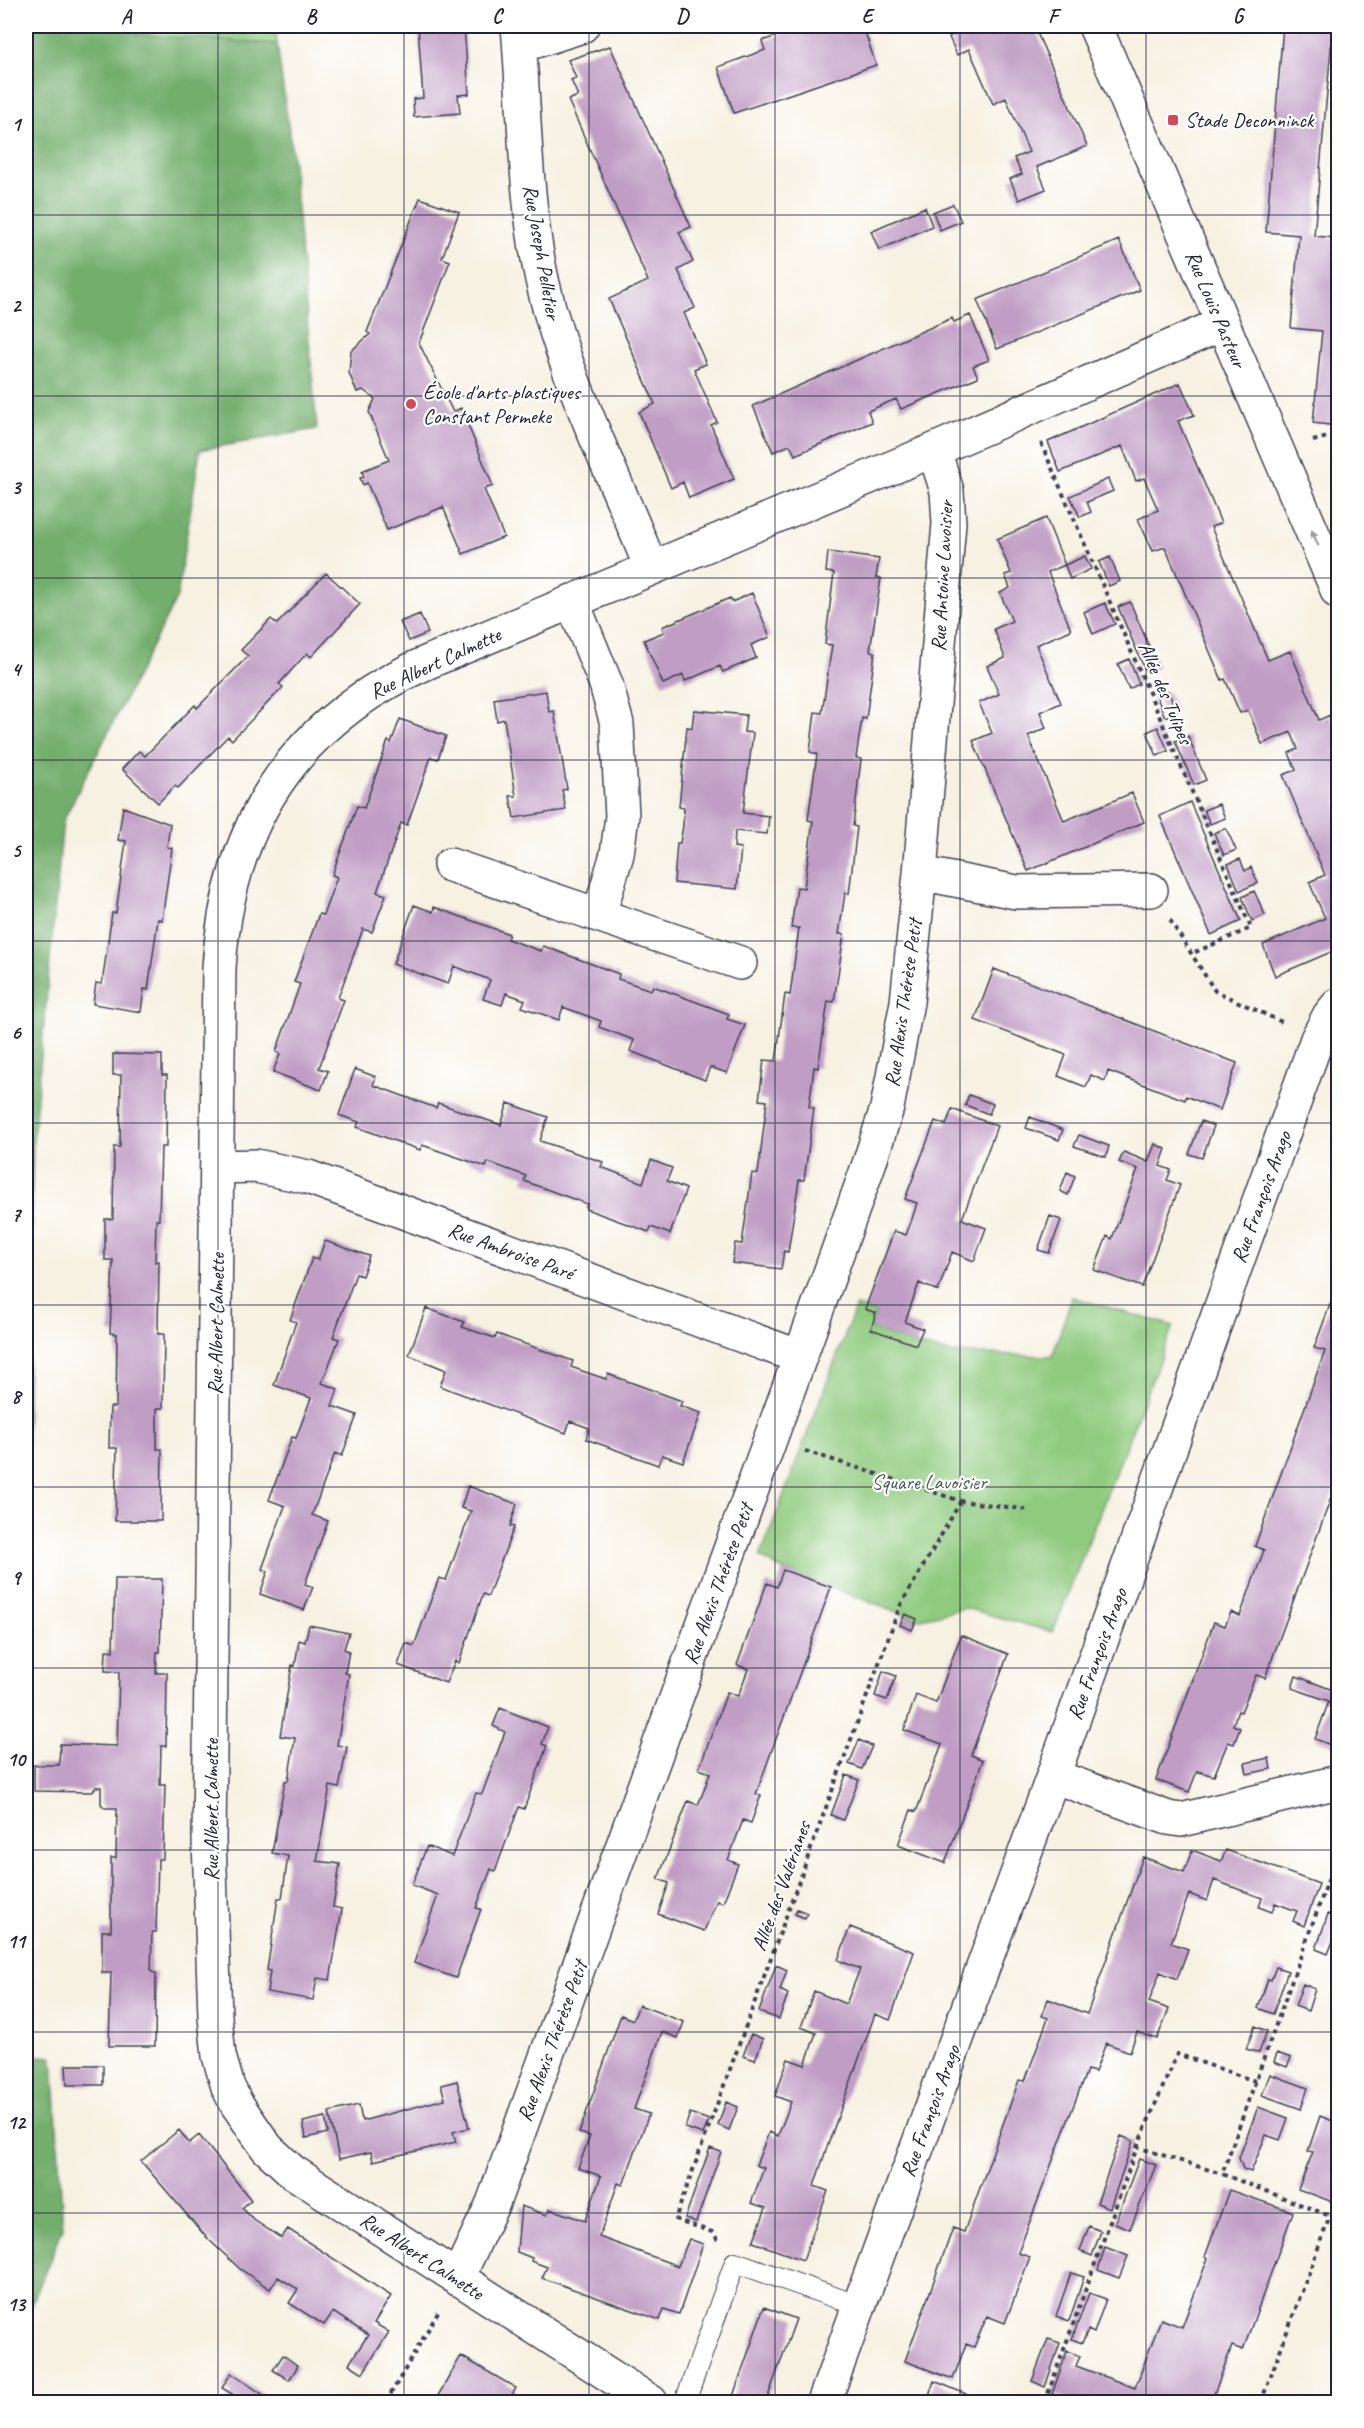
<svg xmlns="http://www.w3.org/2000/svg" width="1364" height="2428" viewBox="0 0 1364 2428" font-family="Caveat,sans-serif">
<rect width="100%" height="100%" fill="#fff"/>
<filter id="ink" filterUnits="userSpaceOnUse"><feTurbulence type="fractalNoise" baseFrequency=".0167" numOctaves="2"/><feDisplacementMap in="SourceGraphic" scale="12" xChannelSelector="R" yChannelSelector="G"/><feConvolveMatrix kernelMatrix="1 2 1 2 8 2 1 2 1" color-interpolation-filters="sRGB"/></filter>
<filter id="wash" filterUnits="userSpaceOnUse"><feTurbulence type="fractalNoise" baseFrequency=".008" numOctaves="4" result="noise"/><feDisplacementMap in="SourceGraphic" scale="24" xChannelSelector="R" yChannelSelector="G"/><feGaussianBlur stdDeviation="1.35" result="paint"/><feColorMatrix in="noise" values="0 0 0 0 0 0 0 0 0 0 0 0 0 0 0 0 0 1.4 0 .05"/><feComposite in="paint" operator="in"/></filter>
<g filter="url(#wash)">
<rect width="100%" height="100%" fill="#f7f1e2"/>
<path fill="#8fca7e" stroke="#58765c" stroke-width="1.5" d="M136,26H276L277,44L137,35Z
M1072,1297L1173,1326L1053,1632L965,1608L917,1619L783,1570L760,1557L856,1306L876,1313L871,1329L916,1345L951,1353L1052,1356Z"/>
<path fill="#73ae6d" stroke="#4a6854" stroke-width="1.5" d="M26,26H136L137,35L277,44L292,152L317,429L200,450L177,597L63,821L33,1142L26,1454Z
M26,2055L53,2057L63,2228L26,2319Z"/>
<g id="blocks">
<path fill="#bf9dc4" d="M418,26H464L469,94L458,95L460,113L414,117L413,99L423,98Z
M805,26H863L876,65L734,113L718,67L765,50L762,41Z
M947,26H1034L1087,146L1037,167L1046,189L1019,200L1010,179L1022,174L1014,158L1029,152L1006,98L993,104L969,49L957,55L949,37L952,35Z
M1283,26H1333L1314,236L1338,238V426L1313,423L1322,331L1291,328L1299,235L1266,232Z
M610,46L691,227L679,232L693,262L678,270L695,308L684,313L706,364L694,369L717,422L711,425L734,479L689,498L683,482L671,488L639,412L655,404L609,299L648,281L568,100L578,96L571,80L576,78L568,60Z
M420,198L459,212L442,258L450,261L419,343L453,412L461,408L493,486L484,489L504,537L463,554L443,507L387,530L367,483L363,485L360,478L364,477L362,471L389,460L369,412L375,399L363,390L357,392L349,373L351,351L370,334L367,332Z
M953,204L961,221L940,230L933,212Z
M925,207L932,226L879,250L871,231Z
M1119,240L1140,290L997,349L977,300Z
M970,315L989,360L973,366L978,377L901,409L896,399L868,411L872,422L795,455L790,445L773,452L753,406L952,318L954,322Z
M1180,383L1194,415L1178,421L1221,523L1211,527L1268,660L1290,651L1319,720L1330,715L1338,736V949L1275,976L1263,945L1325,918L1309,882L1325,875L1283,775L1296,770L1289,753L1298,749L1291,732L1262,744L1248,710L1240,713L1225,679L1222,680L1165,547L1153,551L1138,519L1158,510L1144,478L1136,481L1122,446L1060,472L1048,442Z
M1108,479L1113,491L1087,502L1091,512L1080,517L1070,496Z
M1046,518L1065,565L1048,572L1071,630L1036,645L1061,703L1040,712L1046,728L1028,736L1064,821L1132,793L1144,822L1028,871L973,741L992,733L979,703L999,694L987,666L1005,658L994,629L1012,621L1000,593L1010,588L1005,575L1011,573L997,539Z
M828,552L879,559L876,577L881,578L870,651L875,652L866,719L862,718L856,758L861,759L853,826L857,827L849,894L845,893L839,934H844L834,1002L828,1001L818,1068L814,1067L809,1107L814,1108L804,1180H799L788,1252L784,1251L781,1269L732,1263L735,1243L742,1244L752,1173L758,1174L767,1101L759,1100L764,1060L776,1061L785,994L790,995L799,928H791L797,887L804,888L813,821L808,820L817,754L810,752L815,712L822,713L832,645L825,644L834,573L826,572Z
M1085,556L1091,569L1070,579L1065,565Z
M1110,557L1120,581L1109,586L1099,562Z
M326,573L360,604L311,657L307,653L279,684L283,687L232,740L228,736L178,788L175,786L158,803L122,769L139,751L145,756L195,705L197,708L248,656L241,650L271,619L277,624Z
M752,593L770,637L751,645L756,658L723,672L720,666L685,681L683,675L663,684L644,640L664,632L662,627L730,598L732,602Z
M1130,602L1158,667L1146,672L1118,607Z
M1105,603L1115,624L1093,634L1084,612Z
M420,614L428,633L409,641L400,622Z
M1129,659L1139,684L1129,689L1118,664Z
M546,691L549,712L554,711L567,789L562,790L566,810L514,818L510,796H516L504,719L497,721L494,699Z
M1168,691L1177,712L1165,717L1156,695Z
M694,710L746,715L744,732L753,733L743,813L769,816L767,834L735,831L734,847L741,848L737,889L674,883L677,843H680L683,826L684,808L679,807L687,727L692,728Z
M400,719L446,736L438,759L431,757L407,825L401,823L377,892L386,895L372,932L363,929L338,998L344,1000L319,1068L328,1071L321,1090L273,1072L280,1054L276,1052L300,984L294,982L319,914L323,915L337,877L332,875L357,806L364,808L388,741L391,743Z
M1158,727L1168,751L1157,756L1147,732Z
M1188,736L1206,780L1194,785L1175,741Z
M1190,802L1241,921L1211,935L1160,816Z
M1219,804L1225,818L1210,824L1204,810Z
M123,807L170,824L167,847L172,848L162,920L158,919L148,990L144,989L141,1012L93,1004L96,983L102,984L112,913H116L126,841L118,840Z
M1226,828L1236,850L1224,855L1214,833Z
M1240,859L1245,871L1251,867L1258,883L1239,891L1228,864Z
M1254,891L1265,915L1252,921L1242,897Z
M414,905L433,912L434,907L509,934L507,939L541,951L543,946L619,974L618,979L651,990L653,986L729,1014L727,1019L745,1025L727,1073L710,1067L705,1080L630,1051L634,1040L599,1027L601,1021L563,1007L559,1020L522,1007L525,1000L506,993L502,1005L483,999L490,980L454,966L448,984L393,964Z
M994,969L1237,1063L1220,1110L1186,1096L1185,1100L1108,1071L1105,1081L1091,1075L1086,1087L1058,1076L1066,1055L975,1020Z
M113,1054L162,1055V1075H167L166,1147H161L159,1220H156L155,1262L159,1261L158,1334H164L163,1408H157V1449H162L161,1521H115L117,1448H109L110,1407H116L117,1334L110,1333L113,1260H105V1219H113L114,1147H120L121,1075H113Z
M355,1069L376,1077L373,1085L436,1108L438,1103L501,1125L508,1103L548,1117L540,1141L603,1162L601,1167L643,1183L651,1160L672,1168L667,1181L686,1189L670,1234L651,1227L649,1232L586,1209L587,1204L524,1181L526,1176L488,1162L486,1167L422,1145L420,1150L357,1127L359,1122L339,1115Z
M969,1095L993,1104L989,1114L965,1105Z
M952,1109L997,1126L962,1219L986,1228L974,1261L952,1252L938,1291L919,1283L905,1322L923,1329L916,1345L871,1329L876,1313L865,1309L894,1231L906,1235L912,1219L917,1203L905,1199L935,1121L946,1125Z
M1030,1117L1063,1130L1059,1140L1026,1128Z
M1201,1121L1214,1126L1202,1158L1189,1154Z
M1079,1135L1109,1146L1106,1157L1074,1146Z
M1155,1144L1166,1149L1160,1166L1171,1170L1167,1180L1180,1185L1142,1287L1094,1270L1107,1236L1112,1239L1138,1169L1119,1162L1124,1152L1148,1162Z
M1067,1172L1075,1176L1068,1195L1060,1191Z
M1050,1216L1061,1220L1049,1253L1038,1250Z
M325,1241L369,1256L362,1276L356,1274L333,1337L339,1339L322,1383L338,1389L332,1406L357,1415L342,1456L335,1453L312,1515L328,1521L305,1584L313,1587L304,1610L260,1594L268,1571L262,1569L285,1506L269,1500L292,1437L296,1438L311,1398L274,1385L296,1322L290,1320L312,1258L318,1260Z
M1338,1283V1479L1265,1678L1256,1675L1241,1712L1238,1711L1233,1725L1240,1728L1234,1744L1228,1742L1214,1776L1197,1771L1189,1792L1156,1780L1214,1622L1225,1626L1231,1612L1240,1616L1264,1550L1255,1546L1325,1351L1314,1348Z
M426,1308L464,1322L462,1327L495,1338L497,1334L573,1361L571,1367L588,1373L606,1379L608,1374L682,1401L680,1406L701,1413L683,1462L662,1455L658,1465L586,1439L589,1428L570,1421L566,1433L440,1386L446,1370L409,1355Z
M468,1486L517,1504L510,1526L514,1527L488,1596L483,1594L459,1663L455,1661L446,1683L398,1665L406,1643L414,1646L439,1578L446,1580L471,1511L461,1508Z
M783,1570L831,1587L756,1794L761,1795L751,1823L743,1820L728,1860L738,1864L723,1903L717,1901L704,1931L658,1914L669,1883L658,1879L688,1801L698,1805L704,1790L710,1773L699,1769L727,1692L738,1696L744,1680L748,1669L737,1665L767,1583L777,1587Z
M115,1579H162L160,1652H157L156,1673H167L166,1746H161L160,1785H165L163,1859H158L156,1932H152L151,1972L156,1973L155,2046H109L111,1973H102V1931H111V1858H116L117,1808H105L101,1804V1787H96L92,1792L34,1791V1765H59L60,1744L117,1746L119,1672L105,1671L106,1650L113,1651Z
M905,1614L917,1619L912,1630L900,1625Z
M309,1625L349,1633L344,1649L349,1651L345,1673L349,1674L337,1745L347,1747L339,1788L330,1786L317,1861L340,1864L333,1907L342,1909L330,1980L317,1978L313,2000L267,1992L270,1971L267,1970L278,1898H282L288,1856L272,1853L285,1781H288L295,1738L280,1736L292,1665L295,1666L299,1640L305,1642Z
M961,1635L1008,1654L971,1755L983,1760L945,1863L898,1845L911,1810L916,1812L942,1744L904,1730L916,1695L936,1703Z
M883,1671L896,1676L887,1700L875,1696Z
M1296,1676L1338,1692V1738L1336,1747L1315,1739L1329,1701L1292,1688Z
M500,1708L548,1727L542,1744L547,1746L524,1809L519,1807L495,1871L491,1869L476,1908L481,1909L456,1978L414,1963L438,1895L412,1885L427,1846L452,1856L476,1793L482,1794L505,1732L493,1726Z
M859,1740L872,1746L862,1769L849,1764Z
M1269,1758L1271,1769L1247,1774L1245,1763Z
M846,1775L859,1780L843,1820L831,1815Z
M1192,1850L1221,1861L1226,1850L1319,1884L1304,1926L1293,1921L1297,1911L1275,1903L1272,1912L1259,1907L1262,1898L1214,1880L1207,1901L1189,1894L1171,1943L1188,1949L1177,1979L1160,1972L1149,2002L1169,2009L1157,2039L1137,2032L1130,2052L1106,2043L1095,2072L1087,2070L1018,2253L1030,2257L1005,2323L987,2316L974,2347L966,2344L953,2379L905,2361L953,2228L964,2232L1019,2080L1025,2081L1048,2018L1042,2016L1048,1999L1087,2014L1143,1857L1184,1872Z
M797,1909L807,1913L805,1918L795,1914Z
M1328,1914L1338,1918V1928L1328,1954L1316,1949Z
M850,1927L914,1952L890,2020L875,2014L825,2153L814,2186L828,2191L803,2260L753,2242L766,2208L751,2203L764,2168L756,2165L769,2132L778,2136L791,2102L775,2096L788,2059L805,2065L816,2033L801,2027L814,1991L846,2004L860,1969L838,1960Z
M776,1965L787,1970L780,1990L788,1994L779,2019L759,2012Z
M1276,1967L1288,1971L1273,2014L1258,2008L1268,1979L1271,1980Z
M1303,1984L1315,1989L1308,2011L1295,2006Z
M639,2005L684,2022L678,2038L662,2032L634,2109L649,2114L623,2185L618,2183L599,2237L678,2266L689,2239L703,2244L679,2314L664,2309L660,2320L542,2278L547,2267L531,2261L532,2258L517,2252V2250L521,2206L547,2215L550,2209L585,2221L601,2176L578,2168L590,2136L579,2133L621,2015L633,2020Z
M1255,2026L1267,2031L1259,2053L1246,2049Z
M751,2034L763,2039L755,2060L743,2056Z
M1277,2053L1291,2058L1287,2067L1274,2062Z
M66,2065H103V2085H67Z
M1270,2074L1308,2088L1301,2109L1262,2095Z
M457,2081L469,2128L453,2132L456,2142L373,2161L371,2152L339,2159L329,2112L359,2105L362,2121L445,2099L441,2085Z
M726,2102L738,2107L729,2130L718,2125Z
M1258,2107L1288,2118L1280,2140L1266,2135L1251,2172L1243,2169L1239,2158Z
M690,2113L709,2120L703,2134L685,2128Z
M1320,2116L1338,2123V2204L1298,2189L1313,2152L1308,2151Z
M325,2117L328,2133L306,2138L303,2122Z
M179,2130L189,2143L199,2135L251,2200L242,2208L254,2220L281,2238L288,2229L391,2296L374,2323L389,2332L363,2373L349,2364L368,2335L333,2312L324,2325L289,2303L298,2289L278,2277L270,2289L240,2269L206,2237L141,2161Z
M1121,2136L1133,2141L1110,2208L1097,2203Z
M710,2148L721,2152L696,2222L685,2218Z
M1139,2159L1156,2165L1130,2229L1115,2223Z
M1229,2190L1293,2212L1243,2350L1232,2346L1211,2402H1076L1052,2394L1067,2351L1080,2356L1076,2366L1135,2388L1161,2319L1182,2327L1208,2258L1205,2257Z
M1089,2226L1101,2231L1092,2256L1080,2251Z
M1105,2247L1128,2256L1119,2278L1098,2270Z
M1071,2273L1084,2277L1069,2321L1056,2316Z
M1089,2293L1106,2299L1094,2333L1088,2330L1082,2343L1072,2339Z
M764,2307L796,2319L766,2402H742L732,2399Z
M1048,2339L1060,2343L1045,2387L1032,2381Z
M283,2355L298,2366L289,2380L273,2370Z
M461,2356L516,2388L512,2395L523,2402L435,2401Z
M231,2373L274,2402H226L232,2394L222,2388Z
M934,2381L966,2394L963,2402H948L929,2396Z"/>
</g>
</g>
<g filter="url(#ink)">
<use href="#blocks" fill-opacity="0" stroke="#424154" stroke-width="1.5"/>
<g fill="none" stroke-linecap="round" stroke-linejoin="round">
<g stroke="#424154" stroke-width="22">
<path id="service" d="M685,2402L735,2262L859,2306"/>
</g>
<g stroke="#424154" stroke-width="36">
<path id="minor" d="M518,26C525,109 524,202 543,284C566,382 614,474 651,568
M1095,26L1338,592
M520,46L582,26
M572,601L606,684L617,724L622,816L617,854L599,915
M450,865L740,963
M920,873L1016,892L1151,890
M218,1167L256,1166L308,1177L800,1357
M1053,1776L1168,1818L1181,1820L1338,1782
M457,2279L493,2203L800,1357L869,1164L887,1108L907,1002L920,873L949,523L947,491L934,450
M651,2402L293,2172L267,2148L236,2103L228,2087L219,2056L215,2017L209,1840L219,968C228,824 294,721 428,662L934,450L1222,324
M824,2402L1053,1776L1317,1039L1329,1016L1338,1005"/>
</g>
<path stroke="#424154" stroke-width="4" stroke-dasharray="4.5 4.5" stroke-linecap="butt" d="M1313,441L1338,434
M1041,443L1251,928L1191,954
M1170,920L1215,991L1284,1023
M805,1451L961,1501L1030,1510
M1338,1853L1222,2174L1338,2219
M1137,2147L1177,2054L1255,2081
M718,2240L712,2232L675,2219L900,1606L961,1501
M386,2402L439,2311
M1045,2402L1137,2147L1222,2174
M1261,2402L1330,2216"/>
<use href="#service" stroke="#fff" stroke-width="20"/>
<use href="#minor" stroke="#fff" stroke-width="33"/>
</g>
<defs><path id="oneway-solid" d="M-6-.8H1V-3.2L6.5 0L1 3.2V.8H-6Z" transform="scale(1.5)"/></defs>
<use fill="#9c9ca7" href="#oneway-solid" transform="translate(1315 538) rotate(-113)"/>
</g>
<path fill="none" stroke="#22223b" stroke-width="1.5" stroke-opacity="0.55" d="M218,26V2402M404,26V2402M589,26V2402M775,26V2402M960,26V2402M1146,26V2402M26,215H1338M26,396H1338M26,578H1338M26,760H1338M26,941H1338M26,1123H1338M26,1305H1338M26,1487H1338M26,1668H1338M26,1850H1338M26,2032H1338M26,2213H1338"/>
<g fill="#d1495b" stroke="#fff" stroke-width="2">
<rect x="1167" y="114" width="12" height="12" rx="3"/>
<circle cx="411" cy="404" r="6"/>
</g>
<g text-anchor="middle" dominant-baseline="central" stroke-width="4.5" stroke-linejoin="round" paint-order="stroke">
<g font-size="21" fill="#22223b" stroke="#fff" text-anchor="start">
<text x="1185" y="120">Stade Deconninck</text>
<text x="423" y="392">École d'arts plastiques<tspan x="423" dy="24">Constant Permeke</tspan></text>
</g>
<g font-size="21" fill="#22223b" stroke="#fff">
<text transform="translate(542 252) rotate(80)">Rue Joseph Pelletier</text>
<text transform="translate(1216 309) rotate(67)">Rue Louis Pasteur</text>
<text transform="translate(942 576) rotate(-87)">Rue Antoine Lavoisier</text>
<text transform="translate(435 663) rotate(-25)">Rue Albert Calmette</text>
<text transform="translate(1166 693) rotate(67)">Allée des Tulipes</text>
<text transform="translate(903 1003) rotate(-82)">Rue Alexis Thérèse Petit</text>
<text transform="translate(1261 1197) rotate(-70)">Rue François Arago</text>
<text transform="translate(511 1251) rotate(20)">Rue Ambroise Paré</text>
<text transform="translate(216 1324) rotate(-89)">Rue Albert Calmette</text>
<text transform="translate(718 1584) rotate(-70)">Rue Alexis Thérèse Petit</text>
<text transform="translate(1097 1654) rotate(-70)">Rue François Arago</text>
<text transform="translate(211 1810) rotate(-90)">Rue Albert Calmette</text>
<text transform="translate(781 1886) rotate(-70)">Allée des Valérianes</text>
<text transform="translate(552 2041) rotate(-70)">Rue Alexis Thérèse Petit</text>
<text transform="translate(930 2111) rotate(-70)">Rue François Arago</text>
<text transform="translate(422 2256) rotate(33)">Rue Albert Calmette</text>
</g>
<g font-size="21" fill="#485d52" stroke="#fff">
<text x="929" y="1482">Square Lavoisier</text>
</g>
</g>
<rect width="1364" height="2428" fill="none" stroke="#fff" stroke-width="66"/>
<rect x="33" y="33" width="1298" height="2362" fill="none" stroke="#22223b" stroke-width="2"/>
<g font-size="20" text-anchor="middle" font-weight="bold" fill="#22223b">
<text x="126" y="23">A</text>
<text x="311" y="23">B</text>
<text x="497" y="23">C</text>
<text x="682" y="23">D</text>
<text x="867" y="23">E</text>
<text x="1053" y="23">F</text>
<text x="1238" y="23">G</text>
<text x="16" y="131">1</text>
<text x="16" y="312">2</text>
<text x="16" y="494">3</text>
<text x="16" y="676">4</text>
<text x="16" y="857">5</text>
<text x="16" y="1039">6</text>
<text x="16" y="1221">7</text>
<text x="16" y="1403">8</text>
<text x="16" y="1584">9</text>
<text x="16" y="1766">10</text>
<text x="16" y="1948">11</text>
<text x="16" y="2129">12</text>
<text x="16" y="2311">13</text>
</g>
</svg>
